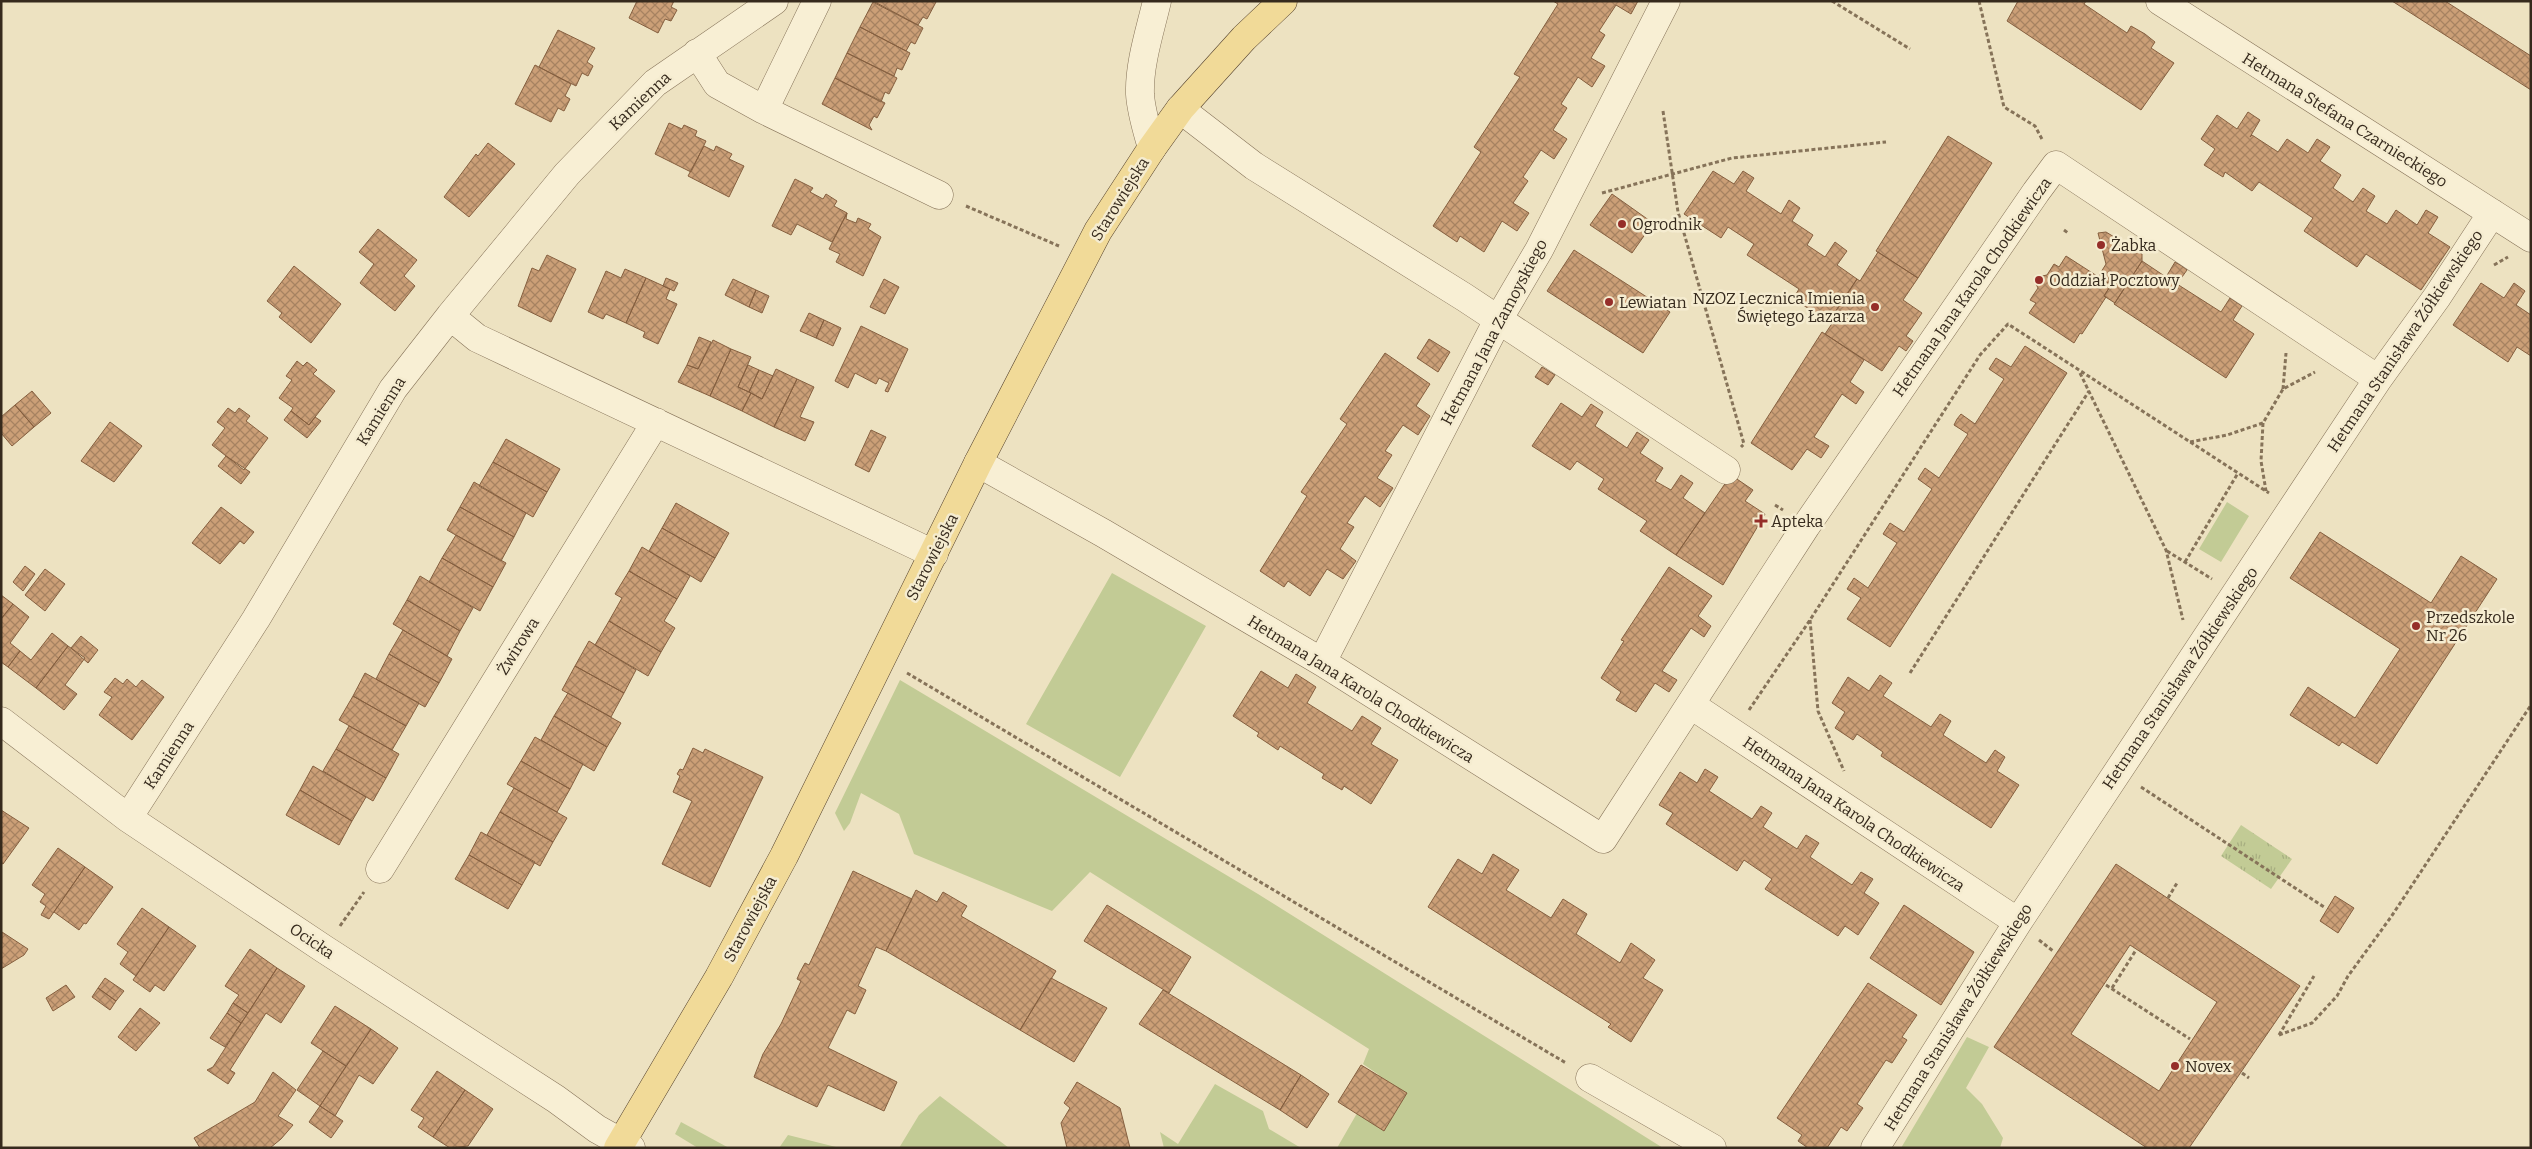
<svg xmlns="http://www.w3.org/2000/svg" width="2532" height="1149" viewBox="0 0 2532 1149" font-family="Bitter,serif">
<defs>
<pattern id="park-tufts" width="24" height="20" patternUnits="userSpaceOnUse" patternTransform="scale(1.25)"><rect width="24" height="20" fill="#c2cb95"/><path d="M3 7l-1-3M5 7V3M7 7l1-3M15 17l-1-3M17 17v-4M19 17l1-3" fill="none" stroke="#a7ae80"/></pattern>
<pattern id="building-cross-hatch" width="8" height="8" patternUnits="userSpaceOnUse" patternTransform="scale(1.25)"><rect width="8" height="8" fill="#cb9f77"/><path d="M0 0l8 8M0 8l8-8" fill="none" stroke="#a68261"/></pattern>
</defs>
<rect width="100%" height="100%" fill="#ede2c1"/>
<path fill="#c2cb95" d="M2227,502L2249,516L2221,562L2199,549Z
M1112,573L1206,626L1120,777L1026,724Z
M900,680L1258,894L1663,1148H1337L1379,1075L1363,1064L1369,1049L1090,872L1052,911L914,854L899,814L861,793L850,823L844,831L835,813Z
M1967,1037L1989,1047L1966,1088L1982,1104L2003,1138L2000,1148H1901Z
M1215,1084L1263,1111L1269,1129L1301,1148H1164L1160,1132L1178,1144Z
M940,1096L1009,1148H899L919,1115Z
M681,1122L729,1148H698L675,1134Z
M788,1135L840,1148H779Z"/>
<path fill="url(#park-tufts)" d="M2241,825L2292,859L2271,889L2221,856Z"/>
<path fill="url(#building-cross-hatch)" stroke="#855f3f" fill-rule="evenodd" d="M637,1H674L671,7L677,10L671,21L665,19L658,33L629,18Z
M873,1H935L936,2L927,19L923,17L918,25Z
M1553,1H1638L1631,14L1616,5L1599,31L1605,35L1591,58L1605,66L1592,87L1578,77L1561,104L1567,108L1553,130L1567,139L1554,159L1541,150L1523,177L1528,181L1513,203L1529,213L1517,231L1502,221L1484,252L1460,236L1457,242L1433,226L1481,152L1474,147L1520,77L1514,74L1558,4Z
M2018,1H2086L2084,4L2127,33L2131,26L2145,34L2155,42L2151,48L2174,63L2141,110L2007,21Z
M2392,1H2445L2531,56V90Z
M873,2L923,28L915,44L911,42L906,51L860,27Z
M860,27L910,53L902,70L897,68L894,76L847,53Z
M558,30L595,48L587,62L593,66L588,76L582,73L576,86L539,67Z
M847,53L897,78L889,94L885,92L881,102L835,78Z
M535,65L571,84L565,96L570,99L564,111L558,108L551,122L515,104Z
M835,78L885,103L877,118L874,116L869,125L872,130L822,104Z
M2248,112L2260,120L2250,137L2252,135L2278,152L2287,139L2308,153L2317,139L2330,147L2320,161L2341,175L2333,188L2353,202L2363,188L2375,196L2366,211L2387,224L2396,210L2417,225L2426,210L2438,217L2428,233L2450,247L2421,290L2366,254L2357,267L2304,231L2313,218L2259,182L2252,191L2225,172L2223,177L2204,165L2215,149L2201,139L2217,115L2237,129Z
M669,123L682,129L684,125L697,131L695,136L706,141L691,172L655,154Z
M1948,136L1992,163L1918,278L1876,251Z
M488,143L515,164L469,217L444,197L476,154L478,156Z
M704,146L714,151L716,146L732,154L729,159L744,166L729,197L688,176Z
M1713,171L1734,184L1743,171L1754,178L1746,191L1781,214L1789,200L1800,208L1792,221L1813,235L1807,245L1825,257L1835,242L1847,251L1837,265L1857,279L1829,321L1793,299L1799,289L1747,255L1754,244L1728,227L1721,238L1684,214Z
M795,179L813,188L810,192L823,199L826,194L837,201L834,206L847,213L832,242L797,224L791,235L772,226Z
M1612,194L1653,223L1632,253L1590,225Z
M847,213L846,219L856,223L858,218L871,224L868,229L881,237L863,276L836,262L840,254L829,249Z
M378,229L417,260L404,276L415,286L395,311L360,283L374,264L359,252Z
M2106,232L2142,254V261L2115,303L2104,296L2111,285L2098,277L2106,264L2098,233Z
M1574,250L1670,312L1643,353L1547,291Z
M1878,252L1918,278L1903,300L1922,313L1906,336L1913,341L1906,351L1899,346L1882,371L1825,334L1833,322L1830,320L1857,279L1860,281Z
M547,255L576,269L551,322L518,306L532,268L539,271Z
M2066,256L2111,285L2104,296L2106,297L2082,334L2080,333L2074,343L2029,313L2036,303L2030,300L2038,288L2036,284L2042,276L2047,275L2054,264L2059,267Z
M2142,261L2166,277L2175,262L2182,266L2187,270L2177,284L2221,312L2230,298L2242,306L2233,320L2254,334L2226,378L2114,304Z
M294,266L341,304L311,343L279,317L282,313L267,301Z
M625,269L646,278L626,323L606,314L603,319L588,312L606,271L621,278Z
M646,278L670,289L666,299L677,304L658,344L643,337L645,332L626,323Z
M666,278L678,283L674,291L663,286Z
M733,279L756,290L749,307L725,295Z
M884,279L899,287L885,314L870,307Z
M2481,283L2504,298L2514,283L2525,291L2516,305L2531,315V356L2517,347L2508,362L2453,325Z
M756,290L769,296L762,313L749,307Z
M809,313L824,320L816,338L800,331Z
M824,320L841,328L833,346L816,338Z
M861,326L908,349L888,392L885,391L889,383L879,378L876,384L855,373L848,388L835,381Z
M1822,332L1864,360L1850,382L1864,392L1856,404L1842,394L1814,437L1829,446L1821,458L1807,449L1792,470L1751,443Z
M699,337L711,342L698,369L687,365Z
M1429,339L1450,352L1438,372L1417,358Z
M713,340L731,349L710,396L678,382L687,365L698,369Z
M2025,346L2067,373L1890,647L1847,619L1861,598L1847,589L1854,578L1868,588L1897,543L1883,534L1890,523L1904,532L1932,489L1918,479L1921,474L1925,468L1939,478L1968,434L1954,425L1957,419L1961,414L1975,424L2004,379L1989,369L1996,358L2011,367Z
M731,349L751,357L738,387L751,393L742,411L710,396Z
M1385,353L1430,384L1416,406L1430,416L1418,435L1403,425L1385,451L1392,455L1377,478L1393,488L1380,507L1365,496L1347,523L1354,527L1340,549L1356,561L1343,579L1327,569L1310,596L1288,581L1284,587L1260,571L1307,496L1301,492L1347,424L1340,419Z
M297,361L303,366L307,362L317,370L313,374L335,391L309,425L291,411L293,408L279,398L292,380L286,376Z
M748,365L759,370L749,392L738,387Z
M1542,367L1555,375L1548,385L1535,377Z
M776,369L797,379L774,427L742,411L751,393L762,399Z
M759,370L773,376L762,399L749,392Z
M797,379L814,387L800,417L814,422L805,441L774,427Z
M32,391L51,413L34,427L15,405Z
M1561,403L1582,417L1591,404L1603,412L1595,426L1627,448L1637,432L1649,440L1640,453L1663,468L1655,481L1671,490L1681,475L1693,483L1683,498L1705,513L1676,555L1640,531L1647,521L1598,489L1604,479L1577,461L1570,470L1532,446Z
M15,405L34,427L12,446L1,433V417Z
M228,408L235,413L239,408L250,416L246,421L268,438L244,470L212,445L225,428L217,422Z
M291,411L309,425L315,417L321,421L307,438L284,420Z
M110,422L142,446L114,482L81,461Z
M871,430L886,437L869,472L855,465Z
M506,439L560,469L547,492L493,462Z
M226,456L250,472L241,484L218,466Z
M493,462L547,492L533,517L479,486Z
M1731,475L1753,490L1745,501L1765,514L1723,585L1676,555Z
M474,482L526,513L514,537L460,507Z
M676,503L729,533L715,558L662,528Z
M221,507L254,532L244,544L240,541L220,564L192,543Z
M460,507L514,537L501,561L447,530Z
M662,528L715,558L701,582L649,551Z
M2320,532L2431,603L2461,556L2497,579L2377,764L2342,742L2339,746L2290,715L2308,687L2355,718L2400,649L2290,578Z
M456,535L506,563L493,587L442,558Z
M642,547L690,576L677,599L629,571Z
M442,558L493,587L480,611L429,582Z
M25,566L35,574L23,591L13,582Z
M1669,567L1712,596L1698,616L1711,626L1704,637L1691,628L1662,671L1677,680L1669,692L1655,683L1636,712L1616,700L1621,692L1601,678L1624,641L1621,640Z
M45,569L65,584L45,611L25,595Z
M629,571L677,599L664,621L675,628L661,652L609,621L622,598L615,594Z
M420,576L473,608L460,631L407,600Z
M1,595L13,604L1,619Z
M407,600L460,631L447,656L393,624Z
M13,604L29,617L10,643L20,651L8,667L1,662V619Z
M609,621L661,652L648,676L595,645Z
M403,630L452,659L439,683L389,654Z
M52,633L68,646L36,688L8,667L20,651L31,660Z
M81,636L98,650L88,663L71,648Z
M589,641L636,670L624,693L575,666Z
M68,646L85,658L65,685L77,694L64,710L36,688Z
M389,654L439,683L425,707L376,679Z
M575,666L624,693L611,717L562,690Z
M1261,671L1288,688L1296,674L1307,681L1316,687L1307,703L1352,731L1362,716L1381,728L1371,744L1398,760L1371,804L1344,786L1342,790L1322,778L1324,774L1280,746L1278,750L1257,736L1259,733L1233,716Z
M365,673L419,703L406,726L353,696Z
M1880,675L1892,683L1883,696L1931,727L1940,714L1951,721L1943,735L1986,763L1995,750L2005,757L1997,771L2019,785L1991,828L1881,756L1883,752L1857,734L1853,740L1835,728L1845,712L1832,703L1848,677L1869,691Z
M115,678L123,684L127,679L136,687L142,680L164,697L132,740L99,715L112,697L104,692Z
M568,693L621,723L607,747L554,716Z
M353,696L406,726L392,750L339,720Z
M554,716L607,747L594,771L541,740Z
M349,726L399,754L386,778L336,749Z
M535,737L583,764L570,789L521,761Z
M693,748L703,753L705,749L763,777L710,887L662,864L692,801L673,792L680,776L677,774L680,769L683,770Z
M336,749L386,778L373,801L323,771Z
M521,761L570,789L557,812L507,784Z
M313,766L366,797L352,821L300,790Z
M1705,769L1718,777L1709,791L1752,819L1761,806L1772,813L1763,827L1797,849L1806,835L1819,843L1810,857L1852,885L1861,872L1873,879L1864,893L1879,903L1858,935L1845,926L1838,936L1765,889L1772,879L1744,860L1737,871L1666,824L1673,813L1659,805L1680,772L1697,783Z
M514,788L567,818L553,842L500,812Z
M300,790L352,821L339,845L286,815Z
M1,810L29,828L3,864L1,863Z
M500,812L553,842L540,866L487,835Z
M481,832L535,862L522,885L469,855Z
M58,848L85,867L49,919L41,915L46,906L40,902L45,894L32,885Z
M1493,854L1519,870L1506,890L1551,918L1563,899L1587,914L1576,934L1620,963L1631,943L1655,960L1643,978L1663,990L1631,1042L1608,1027L1611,1024L1428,907L1458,859L1482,874Z
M469,855L522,885L508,909L455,879Z
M2116,864L2300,986L2189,1148H2147L1994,1047ZM2130,945L2217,1002L2159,1091L2071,1034Z
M85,867L113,887L86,924L84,923L79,930L54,912Z
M853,871L912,899L886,951L876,947L858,986L866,990L855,1014L847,1010L828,1048L897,1082L884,1111L828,1085L817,1107L754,1077L763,1054L781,1024L801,981L797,979L800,972L805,963L809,965Z
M916,890L937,902L943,892L967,906L961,916L1056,971L1020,1030L886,951Z
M2335,896L2354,908L2338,933L2320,921Z
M1107,905L1191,957L1169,993L1084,941Z
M1904,905L1974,952L1941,1005L1870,958Z
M142,908L169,927L136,976L120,964L128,952L117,944Z
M169,927L196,946L164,991L155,985L150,992L133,980Z
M2,932L28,949L24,955L1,969Z
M250,949L277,968L248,1013L233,1003L239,995L225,986Z
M277,968L305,986L281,1023L266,1013L230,1070L235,1073L228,1084L207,1070L213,1067Z
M105,978L124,991L116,1001L98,988Z
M1051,978L1107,1008L1074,1062L1020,1030Z
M1868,983L1917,1015L1902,1037L1907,1040L1892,1063L1886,1060L1857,1104L1863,1108L1847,1131L1841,1127L1827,1148H1808L1798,1141L1802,1135L1777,1118Z
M66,985L75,997L53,1011L46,998Z
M98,988L116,1001L110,1010L92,997Z
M1163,990L1301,1075L1280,1110L1139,1024Z
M233,1003L248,1013L241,1023L227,1013Z
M335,1006L371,1029L346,1066L311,1043Z
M140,1008L160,1023L136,1051L118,1037Z
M227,1013L241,1023L225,1047L210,1038Z
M371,1029L398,1048L373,1084L359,1075L335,1116L320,1106Z
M323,1051L346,1066L320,1106L297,1090Z
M1361,1065L1407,1093L1384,1131L1338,1102Z
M437,1071L465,1090L433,1137L418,1127L424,1118L411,1110Z
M273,1072L296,1090L278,1116L293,1125L281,1139L270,1148H200L194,1138L255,1102Z
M1301,1075L1329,1094L1307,1128L1280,1110Z
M1077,1082L1120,1108L1130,1148H1067L1061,1123L1070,1108L1064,1103Z
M465,1090L493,1109L468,1146L450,1148L433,1137Z
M320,1106L343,1121L331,1138L309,1122Z"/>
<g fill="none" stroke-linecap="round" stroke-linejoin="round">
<g stroke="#867359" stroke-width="29">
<path id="street" d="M2160,1L2531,238
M697,53L717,84L764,110L939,195
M1180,109L1254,166L1464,297L1726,470
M764,110L817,1
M1152,148C1147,130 1141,112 1140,94C1139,64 1150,31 1157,1
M450,316L477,338L934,554
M978,463L1103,533L1322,662L1603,839L1806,526L2036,192L2056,165L2378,379
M1322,662L1498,320L1539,250L1666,1
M1691,705L2018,922
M1,721L128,818L324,949L556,1099L597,1129L631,1148
M128,818L256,619L393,389L450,316L567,174L655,83L774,1
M380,869L656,422
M1590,1078L1712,1148
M1875,1148L2018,922L2378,379L2437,297L2492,213"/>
</g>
<g stroke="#54412d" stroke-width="29">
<path id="primary" d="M618,1148L719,977L784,856L978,463L1098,231L1152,148L1180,109L1244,38L1283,1"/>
</g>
<path stroke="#867359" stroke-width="3" stroke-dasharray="4 2.5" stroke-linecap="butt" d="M1832,1L1910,49
M1979,1L2004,107L2035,126L2043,141
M1663,111L1678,212L1744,444L1741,447
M1602,193L1732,158L1886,142
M966,206L1059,246
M2064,230L2068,233
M2494,265L2508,257
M2080,373L2166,550L2183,620
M2283,389L2286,353
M2263,423L2261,461L2266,491
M2190,442L2227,435L2263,423L2283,389L2315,372
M1775,505L1783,510
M2167,551L2212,579
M2185,562L2238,473
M1810,620L1818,711L1844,771
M907,673L1566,1063
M1910,673L2089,391
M1749,710L1810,620L1980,355L2008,324L2269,493
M2141,787L2324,907
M2168,898L2177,883
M340,926L364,892
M2039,940L2053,951
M2106,985L2190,1039
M2112,988L2136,950
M2279,1035L2312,1023L2337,996L2348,976L2391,917L2531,705
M2279,1035L2314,976
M2242,1073L2249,1078"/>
<use href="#street" stroke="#f8efd4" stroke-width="28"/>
<use href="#primary" stroke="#f1da98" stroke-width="28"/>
</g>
<g fill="#952e29" stroke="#f5ecd0" stroke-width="2">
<circle cx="1622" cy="224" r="5"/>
<circle cx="2101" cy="245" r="5"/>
<circle cx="2039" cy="280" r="5"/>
<circle cx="1609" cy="302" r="5"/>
<circle cx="1875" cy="307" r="5"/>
<path d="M1758.5 513.5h5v5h5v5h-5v5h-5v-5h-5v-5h5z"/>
<circle cx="2416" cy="626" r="5"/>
<circle cx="2175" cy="1066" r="5"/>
</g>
<g text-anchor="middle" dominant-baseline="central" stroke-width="5" stroke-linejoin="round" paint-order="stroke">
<g font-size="16" fill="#362a1d" stroke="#f5ecd0">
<text transform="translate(640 101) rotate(-43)">Kamienna</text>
<text transform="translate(2345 120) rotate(32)">Hetmana Stefana Czarnieckiego</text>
<text transform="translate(1120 199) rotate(-58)">Starowiejska</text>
<text transform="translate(1972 287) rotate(-55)">Hetmana Jana Karola Chodkiewicza</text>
<text transform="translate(1494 332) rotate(-62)">Hetmana Jana Zamoyskiego</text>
<text transform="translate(2405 341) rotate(-56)">Hetmana Stanisława Żółkiewskiego</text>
<text transform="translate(381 411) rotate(-58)">Kamienna</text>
<text transform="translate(932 557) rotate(-63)">Starowiejska</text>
<text transform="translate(518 646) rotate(-58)">Żwirowa</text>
<text transform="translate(2180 678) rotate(-56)">Hetmana Stanisława Żółkiewskiego</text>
<text transform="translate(1361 689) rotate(32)">Hetmana Jana Karola Chodkiewicza</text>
<text transform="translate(169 755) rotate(-57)">Kamienna</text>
<text transform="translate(1854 814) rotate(34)">Hetmana Jana Karola Chodkiewicza</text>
<text transform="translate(750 919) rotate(-62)">Starowiejska</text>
<text transform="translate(312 941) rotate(34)">Ocicka</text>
<text transform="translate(1958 1017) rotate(-58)">Hetmana Stanisława Żółkiewskiego</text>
</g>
<g font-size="16" fill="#362a1d" stroke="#f5ecd0" text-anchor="start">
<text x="1632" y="224">Ogrodnik</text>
<text x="2111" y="245">Żabka</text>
<text x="2049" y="280">Oddział Pocztowy</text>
<text x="1865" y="298" text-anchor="end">NZOZ Lecznica Imienia<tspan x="1865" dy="18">Świętego Łazarza</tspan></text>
<text x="1619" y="302">Lewiatan</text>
<text x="1771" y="521">Apteka</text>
<text x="2426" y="617">Przedszkole<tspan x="2426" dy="18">Nr 26</tspan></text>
<text x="2185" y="1066">Novex</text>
</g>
</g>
<rect width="2532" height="1149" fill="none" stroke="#362a1d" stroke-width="5"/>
</svg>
